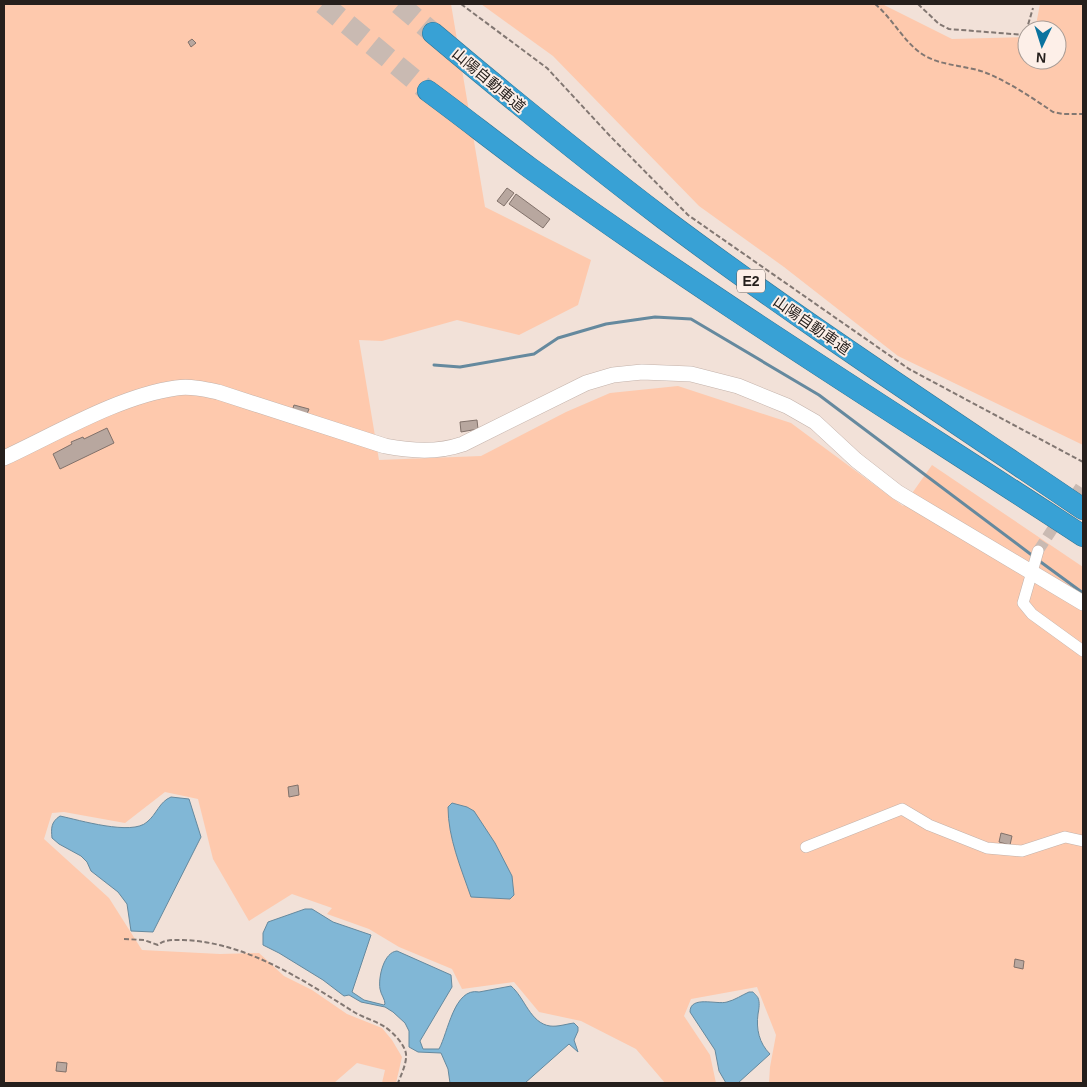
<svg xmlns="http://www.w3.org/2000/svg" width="1087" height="1087" viewBox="0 0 1087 1087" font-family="Helvetica,'Noto Sans JP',sans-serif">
<rect width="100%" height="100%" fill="#f2e1d8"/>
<path fill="#fec9ad" d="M4,4H451L485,207L591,260L578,305L519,335L457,320L382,341L359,340L379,460L481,456L566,412L610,393L678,386L791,423L903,506L932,465L1083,567V1083H769L770,1067L776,1035L757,987L691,999L684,1016L710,1055L716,1083H665L636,1049L581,1021L539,1012L514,982L462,989L452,969L399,947L369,929L327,914L332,908L292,894L249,921L213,859L198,799L165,792L125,823L64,812L52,813L44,839L109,898L142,950L220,954L259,953L284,976L312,990L347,1014L382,1028L392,1040L402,1057L396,1083H382L385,1070L357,1063L334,1083H4Z
M481,4H882L952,39L1027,37V60H1057V30H1035L1040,4H1083V445L898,356L784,267L699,206L553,56Z"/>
<path fill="#81b7d6" stroke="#65899e" d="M171,797L189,799L201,837L153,932L131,931L127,904L118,892L91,871L87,862L81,856L59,844L52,838C51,828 51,822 60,816C79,820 132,836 147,822C157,814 159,802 171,797Z
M452,803L467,807L474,811L495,843L512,876L514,895L510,899L471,897C461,868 448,838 448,807Z
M305,909H312L333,922L371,935L352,992L364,1000L384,1005L385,1004C385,999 381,995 380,989C378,977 384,952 397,951L451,975L452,987L420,1041L423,1049H439C448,1033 454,987 479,992L511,986C525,998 530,1023 550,1026C558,1027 566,1024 574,1023L578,1027V1031L574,1040L578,1052L569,1044L525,1083H450L448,1069L441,1053L418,1052L409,1047V1031L405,1023L393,1012L385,1007L361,1002L349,995L344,996L323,980L279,953L263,945V933L268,922Z
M749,992H753C753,992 758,997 758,998C760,1002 759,1009 758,1014C756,1029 759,1043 770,1054L738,1083H726L719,1071L715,1050L690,1012C690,995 717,1005 727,1002C735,1000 742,995 749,992Z"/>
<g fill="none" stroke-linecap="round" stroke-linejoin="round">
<path stroke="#65899e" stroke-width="3" d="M434,365L460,367L534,354L558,338L606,324L655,317L691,319L819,395L1033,556
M1038,560L1083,593"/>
</g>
<path fill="#b8a79f" stroke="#81716a" d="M192,39L196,43L191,47L188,42Z
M507,188L514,193L504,206L497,201Z
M516,194L550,219L543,228L509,204Z
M294,405L309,409L307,414L292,411Z
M477,420L478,429L461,432L460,422Z
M107,428L114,443L60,469L53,454L72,444L71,442L83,437L84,439Z
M298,785L299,795L289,797L288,787Z
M1001,833L1012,836L1010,845L999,842Z
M1015,959L1024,961L1023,969L1014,967Z
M57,1062L67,1063L66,1072L56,1071Z"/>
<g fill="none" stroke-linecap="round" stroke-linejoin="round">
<path stroke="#c9bab2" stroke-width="11" stroke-dasharray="11 5.5" stroke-linecap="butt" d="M1038,551L1083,483"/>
<path stroke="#c9bab2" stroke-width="21" stroke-dasharray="21 11" stroke-linecap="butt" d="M323,4L428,91
M399,4L433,33"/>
<g stroke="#c3b2aa" stroke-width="12">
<path id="minor" d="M1038,551L1023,603L1032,614L1083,651
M806,847L902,809L929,825L987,848L1022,851L1065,837L1083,841"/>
</g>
<g stroke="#c3b2aa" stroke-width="16">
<path id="tertiary" d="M4,458C56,434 119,396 176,388C190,386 204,389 218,392L385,446C412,451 437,453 463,444L586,383L613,375L642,372L691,374L738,386L787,406L815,422L856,460L897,492L1083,603"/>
</g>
<g stroke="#317494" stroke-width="22">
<path id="motorway" d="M433,33C509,97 585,159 664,219C800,321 943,414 1083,509
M428,91C462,116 496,143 530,168C709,298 898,415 1083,536"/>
</g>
<path stroke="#827772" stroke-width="2" stroke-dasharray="5 2.5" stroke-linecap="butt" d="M461,4L547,68L610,136L688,215L909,369L1083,462
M875,4C892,18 904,42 922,54C940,66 964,65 984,72C1009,82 1031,97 1053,112L1063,114H1083
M918,4L939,24L949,29L1025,35L1033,8
M124,939L144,940L158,945C165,939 174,940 183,940C246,942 303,980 354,1012C364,1018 376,1021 385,1027C393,1032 405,1045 406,1054C407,1063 401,1075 398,1083"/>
<use href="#minor" stroke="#fff" stroke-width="11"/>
<use href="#tertiary" stroke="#fff" stroke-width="15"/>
<use href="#motorway" stroke="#38a1d5" stroke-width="21"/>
</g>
<g text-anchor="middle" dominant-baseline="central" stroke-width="4" stroke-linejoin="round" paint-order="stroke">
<rect fill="#fdefe8" stroke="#665d59" stroke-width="1" x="737" y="269.5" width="28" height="23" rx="4"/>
<g font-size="14" font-weight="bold" fill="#251f1c">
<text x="751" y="281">E2</text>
</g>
<g font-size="15" fill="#251f1c" stroke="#fdefe8">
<text transform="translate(489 80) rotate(40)">山陽自動車道</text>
<text transform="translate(812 325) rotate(35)">山陽自動車道</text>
</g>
</g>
<rect width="1087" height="1087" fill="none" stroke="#251f1c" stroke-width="10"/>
<g transform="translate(1042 45) rotate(184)"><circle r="24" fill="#fdefe8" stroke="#a79c96"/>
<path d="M0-4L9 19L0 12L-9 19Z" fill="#0b739f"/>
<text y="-8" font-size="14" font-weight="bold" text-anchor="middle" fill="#251f1c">N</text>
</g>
</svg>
